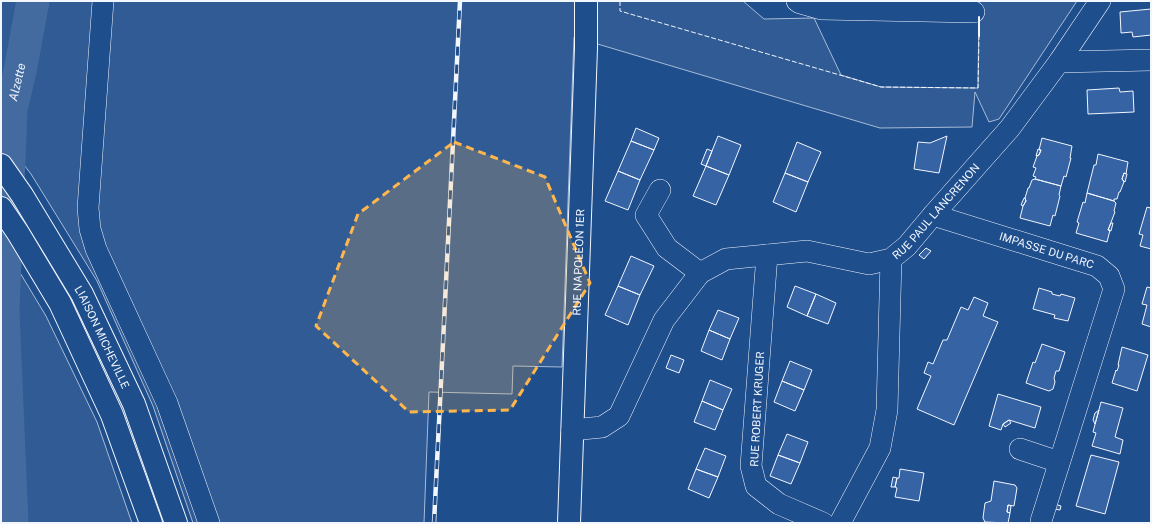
<svg xmlns="http://www.w3.org/2000/svg" width="1152" height="524" viewBox="0 0 1152 524" font-family="'Public Sans',sans-serif">
<rect width="100%" height="100%" fill="#1f4e8c"/>
<path fill="#305b95" stroke="#a8bbd7" d="M1,1H743L764,19L814,18L841,75L881,87L978,88L979,1H1077L999,119L989,122L975,92L972,127L880,128L574,37L562,367L513,366L512,394L429,392L424,523H193L153,406L97,281L31,174L1,135Z
M1,243L10,256L46,316L97,422L132,523H1Z"/>
<g fill="none" stroke-linecap="round" stroke-linejoin="round">
<path stroke="#446ba0" stroke-width="33" id="s1" d="M12,523L3,310L11,109L20,71L33,1"/>
</g>
<path fill="#3563a3" stroke="#f2f6ff" d="M1151,9V35L1133,37L1132,32L1121,33L1120,12Z
M1119,88L1120,92L1133,91L1134,112L1088,114L1087,90Z
M636,128L659,138L654,150L631,141Z
M718,136L741,145L729,175L706,166Z
M947,136L939,173L914,169L918,142L930,143Z
M1042,138L1072,146L1070,158H1071L1066,177L1064,176L1061,186L1035,179L1036,177L1033,176L1036,168L1033,167L1037,156L1039,155L1041,150H1039Z
M631,141L654,150L640,180L618,171Z
M797,142L821,152L808,182L785,173Z
M707,149L712,151L706,166L701,164Z
M1038,149L1041,150L1039,155L1036,156Z
M1098,154L1128,162L1126,174L1124,173L1122,179L1124,182L1120,192H1119L1117,199H1114V201L1087,193L1094,165H1096Z
M706,166L729,175L716,205L693,196Z
M618,171L640,180L628,210L605,201Z
M785,173L808,182L796,212L773,202Z
M1124,173L1127,174L1125,182L1122,179Z
M1035,179L1061,186L1059,195L1060,196L1055,216L1053,215L1050,226L1020,218L1023,206L1026,201L1025,198L1028,188H1029L1032,180Z
M1087,193L1114,201L1116,203L1114,211L1115,212L1108,230H1110L1107,242L1076,233L1079,223L1077,222L1083,202L1085,203Z
M1024,198H1025L1026,201L1023,206L1021,205Z
M1151,205V249L1140,246L1143,235L1139,234L1147,207L1150,208Z
M1111,223H1113L1111,231L1108,230Z
M926,248L931,251L924,259L919,255Z
M631,256L654,266L640,295L618,286Z
M618,286L640,295L628,325L605,315Z
M795,286L816,294L807,316L787,307Z
M1147,287L1151,288V327L1142,324L1147,305L1142,304Z
M1039,288L1052,292V294L1060,296L1061,294L1075,298L1068,321L1054,318L1055,315L1033,309Z
M816,294L836,303L828,324L807,316Z
M974,297L988,303L983,316L998,322L954,425L917,409L931,376L924,373L928,362L933,364L943,340H947L961,307L968,310Z
M718,310L739,318L730,339L709,330Z
M709,330L730,339L722,360L701,351Z
M1042,344L1065,352L1059,371H1056L1054,378L1055,382L1053,389L1049,391L1026,383L1033,362L1035,363Z
M1122,347L1148,355L1137,391L1112,383L1116,370L1117,371L1119,365H1118Z
M671,355L684,360L679,373L666,368Z
M790,361L812,370L804,390L782,381Z
M710,380L732,389L723,410L702,401Z
M782,381L804,390L795,411L774,402Z
M998,394L1041,407L1035,428L1009,420L1003,424L1001,430L989,426Z
M702,401L723,410L715,430L694,422Z
M1101,402L1123,408L1115,437L1123,440L1120,454L1092,446L1096,433L1093,432Z
M1099,410L1095,424L1093,420L1095,413Z
M1009,420L1011,423L1005,427L1003,424Z
M787,434L808,442L800,463L778,455Z
M705,448L726,456L718,477L696,469Z
M778,455L800,463L791,484L770,476Z
M1091,455L1119,462L1105,514L1076,506Z
M696,469L718,477L709,498L688,489Z
M900,469L924,473L919,501L895,497L897,488L895,487L897,478H899Z
M893,477L897,478L895,487H891Z
M994,481L1015,485L1017,488L1014,506L1008,505L1007,512L1010,513L1008,523L985,522L983,518L985,503L991,501Z
M1055,504L1061,506L1060,510L1054,509Z
M1008,505L1011,506L1010,513L1007,512Z"/>
<g fill="none" stroke-linecap="round" stroke-linejoin="round">
<g stroke="#f2f6ff" stroke-width="22">
<g id="minor">
<path d="M103,1L88,208L90,229L96,249L167,403L209,523"/>
<path d="M797,1L800,3L821,9L974,12"/>
<path d="M1059,62L1151,60"/>
<path d="M660,190L646,215L667,248L700,273"/>
<path id="s2" d="M933,215L1097,266L1109,276L1114,289L1041,521"/>
<path d="M767,255L751,466L756,486L779,504L823,523"/>
<path id="s3" d="M572,430L602,427L619,416L664,320L700,273L726,259L807,251L869,264L891,259L907,246L933,215L1010,128L1059,62L1100,1"/>
<path d="M1020,449L1059,462"/>
<path d="M840,523L880,448L887,410L891,259"/>
</g>
</g>
<g stroke="#f2f6ff" stroke-width="24">
<g id="major">
<path id="s4" d="M569,523L586,48V1"/>
</g>
</g>
<g stroke="#f2f6ff" stroke-width="24">
<g id="highway">
<path id="s5" d="M1,165L22,195L82,294L134,404L176,523"/>
<path d="M1,208L18,233L60,303L112,415L151,523"/>
</g>
</g>
<use href="#minor" stroke="#1f4e8c" stroke-width="21"/>
<use href="#major" stroke="#1f4e8c" stroke-width="22"/>
<use href="#highway" stroke="#1f4e8c" stroke-width="22"/>
<g stroke="#f2f6ff" stroke-width="4.5">
<path id="rail" d="M434,523L460,1"/>
</g>
<use href="#rail" stroke="#1f4e8c" stroke-width="3" stroke-dasharray="9" stroke-linecap="butt"/>
<path stroke="#f2f6ff" stroke-width="1" stroke-dasharray="5 2" stroke-linecap="butt" d="M620,1V11L881,87L978,88L979,36"/>
<path stroke="#f2f6ff" stroke-width="2" d="M979,36V17"/>
</g>
<path fill="#ffb74d" fill-opacity="0.2" stroke="#ffb74d" stroke-width="3" stroke-dasharray="8 5" stroke-linejoin="round" d="M454,142L545,177L590,283L510,410L409,412L316,326L358,214Z"/>
<g text-anchor="middle" dominant-baseline="central" stroke-width="3" stroke-linejoin="round" paint-order="stroke">
<g font-size="11" fill="#f2f6ff" stroke="#1f4e8c">
<text stroke="none"><textPath href="#s3" startOffset="478">RUE PAUL LANCRENON</textPath></text>
<text stroke="none"><textPath href="#s2" startOffset="119">IMPASSE DU PARC</textPath></text>
<text stroke="none"><textPath href="#s4" startOffset="261">RUE NAPOLÉON 1ER</textPath></text>
<text stroke="none"><textPath href="#s5" startOffset="200">LIAISON MICHEVILLE</textPath></text>
<text transform="translate(757 409) rotate(-87)">RUE ROBERT KRUGER</text>
</g>
<g font-size="12" font-style="italic" fill="#f2f6ff" stroke="#1f4e8c">
<text stroke="none"><textPath href="#s1" startOffset="442">Alzette</textPath></text>
</g>
</g>
<rect width="1152" height="524" fill="none" stroke="#f2f6ff" stroke-width="4"/>
</svg>
